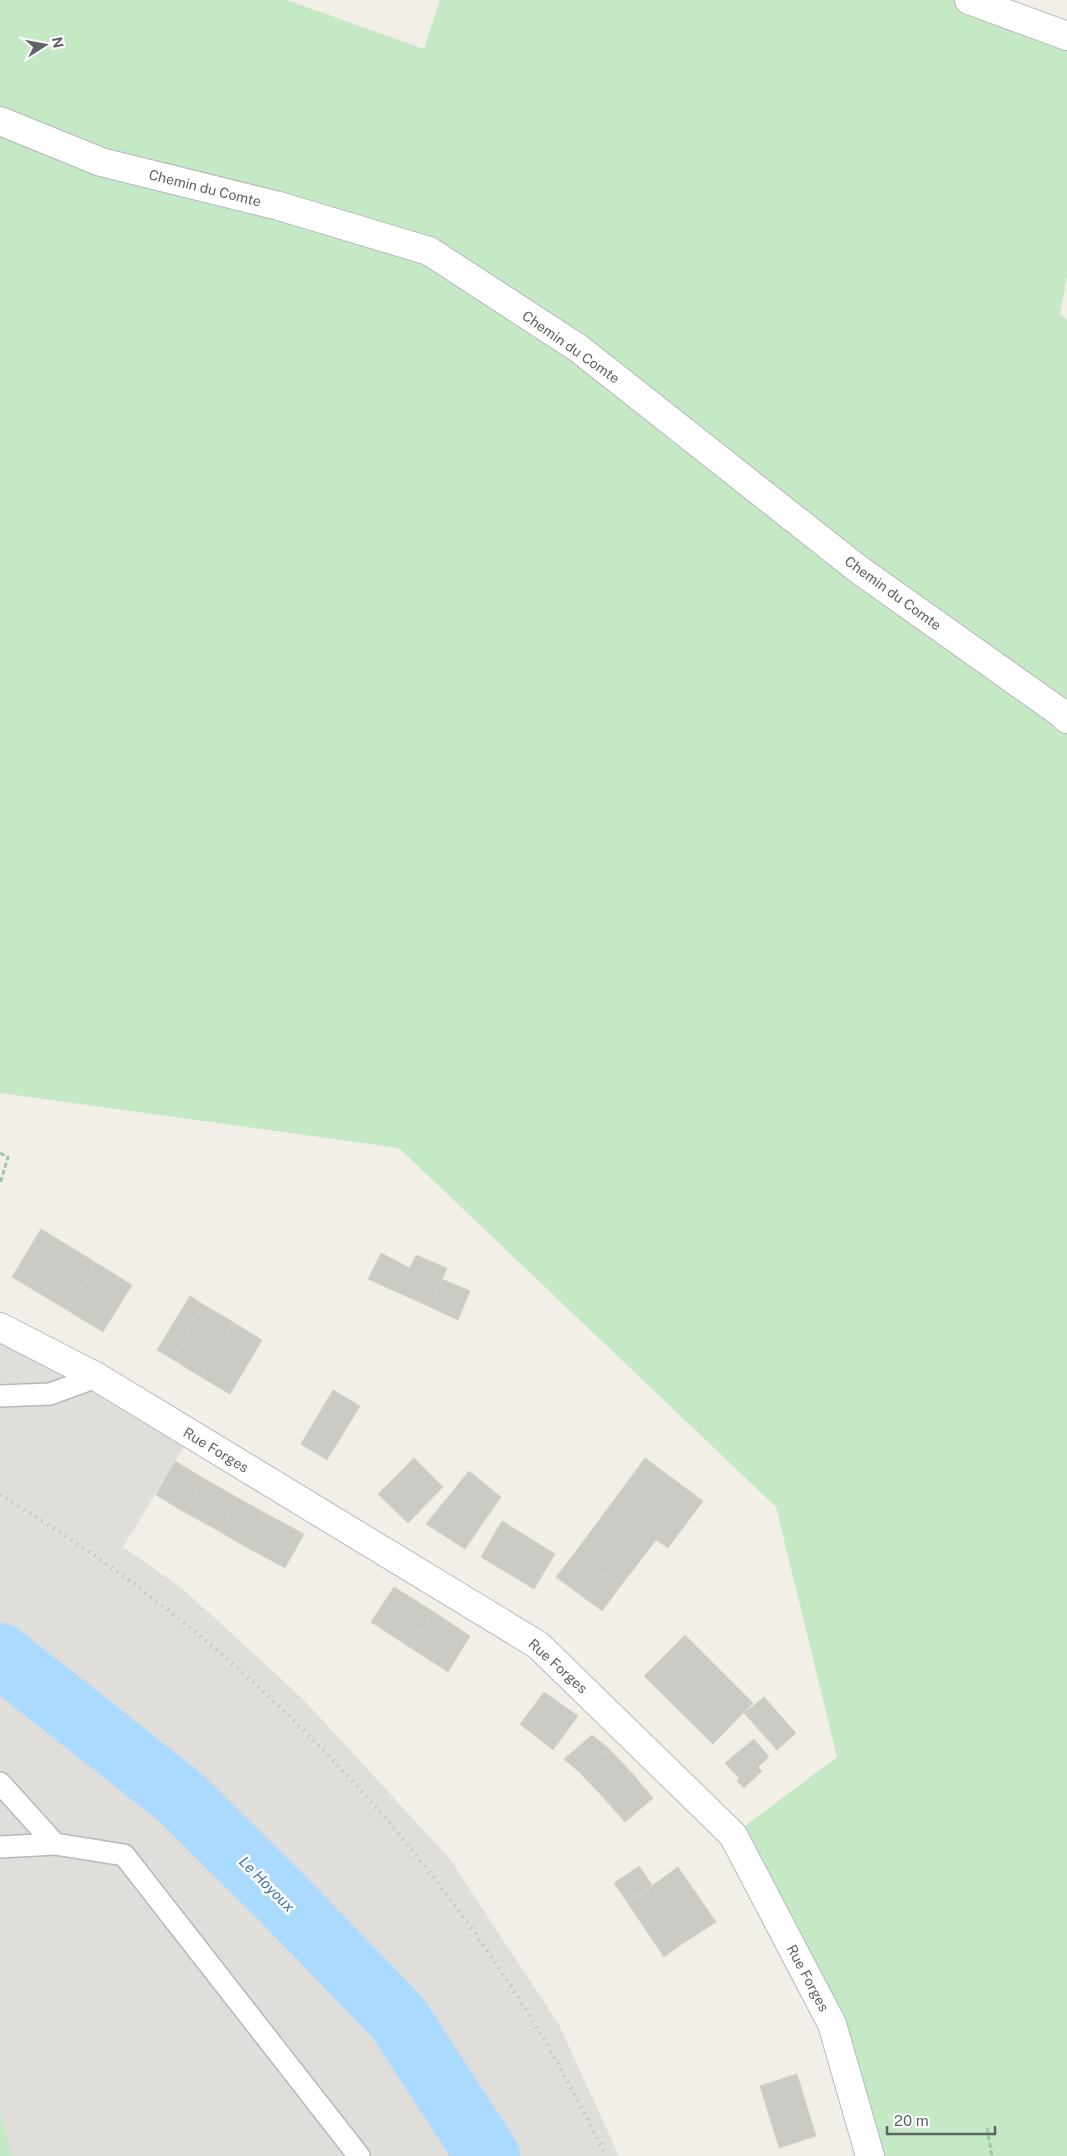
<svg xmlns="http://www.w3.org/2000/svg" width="1067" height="2156" viewBox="0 0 1067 2156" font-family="'Public Sans',sans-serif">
<rect width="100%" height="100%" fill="#f1efe8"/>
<path fill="#e0deda" d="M0,1327L191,1435L123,1547L183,1589L303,1699L450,1859L559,2025L619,2156H13L0,2111Z"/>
<path fill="#c5e8c5" d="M0,0H287L424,49L440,0H969L1067,36V276L1060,314L1067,320V2156H870L832,2024L733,1835L837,1757L776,1507L399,1148L0,1093Z
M0,2111L13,2156H0Z"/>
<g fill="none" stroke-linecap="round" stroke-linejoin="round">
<path stroke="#aadaff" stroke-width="64" d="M0,1655L180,1797L282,1898L398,2018L488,2156"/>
</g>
<path fill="#cccac5" stroke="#d6d1c6" d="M41,1229L95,1262L67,1310L12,1277Z
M381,1253L410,1268L416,1255L447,1268L430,1307L368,1279Z
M95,1262L132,1285L103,1332L67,1310Z
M442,1279L470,1291L458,1320L430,1307Z
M190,1296L204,1305L172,1359L157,1350Z
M204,1305L233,1322L201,1377L172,1359Z
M233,1322L262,1340L230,1394L201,1377Z
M333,1390L360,1406L327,1460L301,1444Z
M414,1458L443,1487L408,1523L378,1494Z
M645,1458L703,1501L668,1548L656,1540L619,1588L574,1554Z
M175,1461L203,1478L184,1512L156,1495Z
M469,1471L501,1497L465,1549L426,1524Z
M203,1478L238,1498L219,1531L184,1512Z
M238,1498L265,1513L246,1547L219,1531Z
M265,1513L304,1534L285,1568L246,1547Z
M502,1521L555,1554L534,1589L481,1557Z
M574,1554L619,1588L602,1611L556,1577Z
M394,1587L434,1612L411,1648L371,1622Z
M434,1612L470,1636L448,1672L411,1648Z
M685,1635L753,1703L713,1744L644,1676Z
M544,1692L578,1716L553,1750L520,1724Z
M764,1697L796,1733L777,1750L744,1713Z
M592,1735L608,1748L579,1772L564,1759Z
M754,1739L769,1757L758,1767L762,1771L744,1788L737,1781L739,1778L725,1763Z
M608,1748L631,1772L602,1796L579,1772Z
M631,1772L653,1798L625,1822L602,1796Z
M639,1866L652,1885L627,1902L614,1883Z
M678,1867L716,1922L682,1944L646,1890Z
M646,1890L682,1944L664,1957L627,1902Z
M797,2074L816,2136L779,2148L760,2086Z"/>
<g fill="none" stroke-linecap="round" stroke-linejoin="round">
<g stroke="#b5b8bc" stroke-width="24">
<path id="service" d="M0,1396L50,1394L97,1377
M0,1783L55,1844L124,1855L359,2156
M0,1847L55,1844"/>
</g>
<g stroke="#b5b8bc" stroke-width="30">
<path id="minor" d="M969,0L1067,36
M0,121L101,162L279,206L429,251L578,348L858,569L1061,713L1067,719"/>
</g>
<g stroke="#b6babf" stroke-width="30">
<path id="secondary" d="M0,1327L97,1377L538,1645L733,1835L832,2024L870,2156"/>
</g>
<path stroke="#9cc7a9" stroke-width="3" stroke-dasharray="5 2.5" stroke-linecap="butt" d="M0,1153L8,1157L0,1184
M987,2128L992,2156"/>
<use href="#service" stroke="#fff" stroke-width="21"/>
<use href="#minor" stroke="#fff" stroke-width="28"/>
<use href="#secondary" stroke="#fff" stroke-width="28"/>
<path stroke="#b6b7b8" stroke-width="4" stroke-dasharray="1 6" stroke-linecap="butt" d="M0,1495C262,1650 474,1881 606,2156"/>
</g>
<g text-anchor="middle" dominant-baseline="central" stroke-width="5" stroke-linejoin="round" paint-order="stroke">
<g font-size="14" fill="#5f6368" stroke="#fff">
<text transform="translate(205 188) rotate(14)">Chemin du Comte</text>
<text transform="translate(571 347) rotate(35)">Chemin du Comte</text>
<text transform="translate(893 593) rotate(36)">Chemin du Comte</text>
<text transform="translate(216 1450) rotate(31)">Rue Forges</text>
<text transform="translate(558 1666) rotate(42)">Rue Forges</text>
<text transform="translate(808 1978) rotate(62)">Rue Forges</text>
</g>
<g font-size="15" font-style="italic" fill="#4174aa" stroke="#fff">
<text transform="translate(267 1884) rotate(45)">Le Hoyoux</text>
</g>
</g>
<g transform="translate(45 45) rotate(79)" stroke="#ffffff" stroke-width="4" paint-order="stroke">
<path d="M0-4L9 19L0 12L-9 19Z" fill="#5f6368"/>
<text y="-8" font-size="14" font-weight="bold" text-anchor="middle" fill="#5f6368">N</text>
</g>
<path d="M887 2126v8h108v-8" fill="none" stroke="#5f6368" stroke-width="2.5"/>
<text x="894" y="2126" font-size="15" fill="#5f6368" stroke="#ffffff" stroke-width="4" paint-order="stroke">20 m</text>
</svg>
